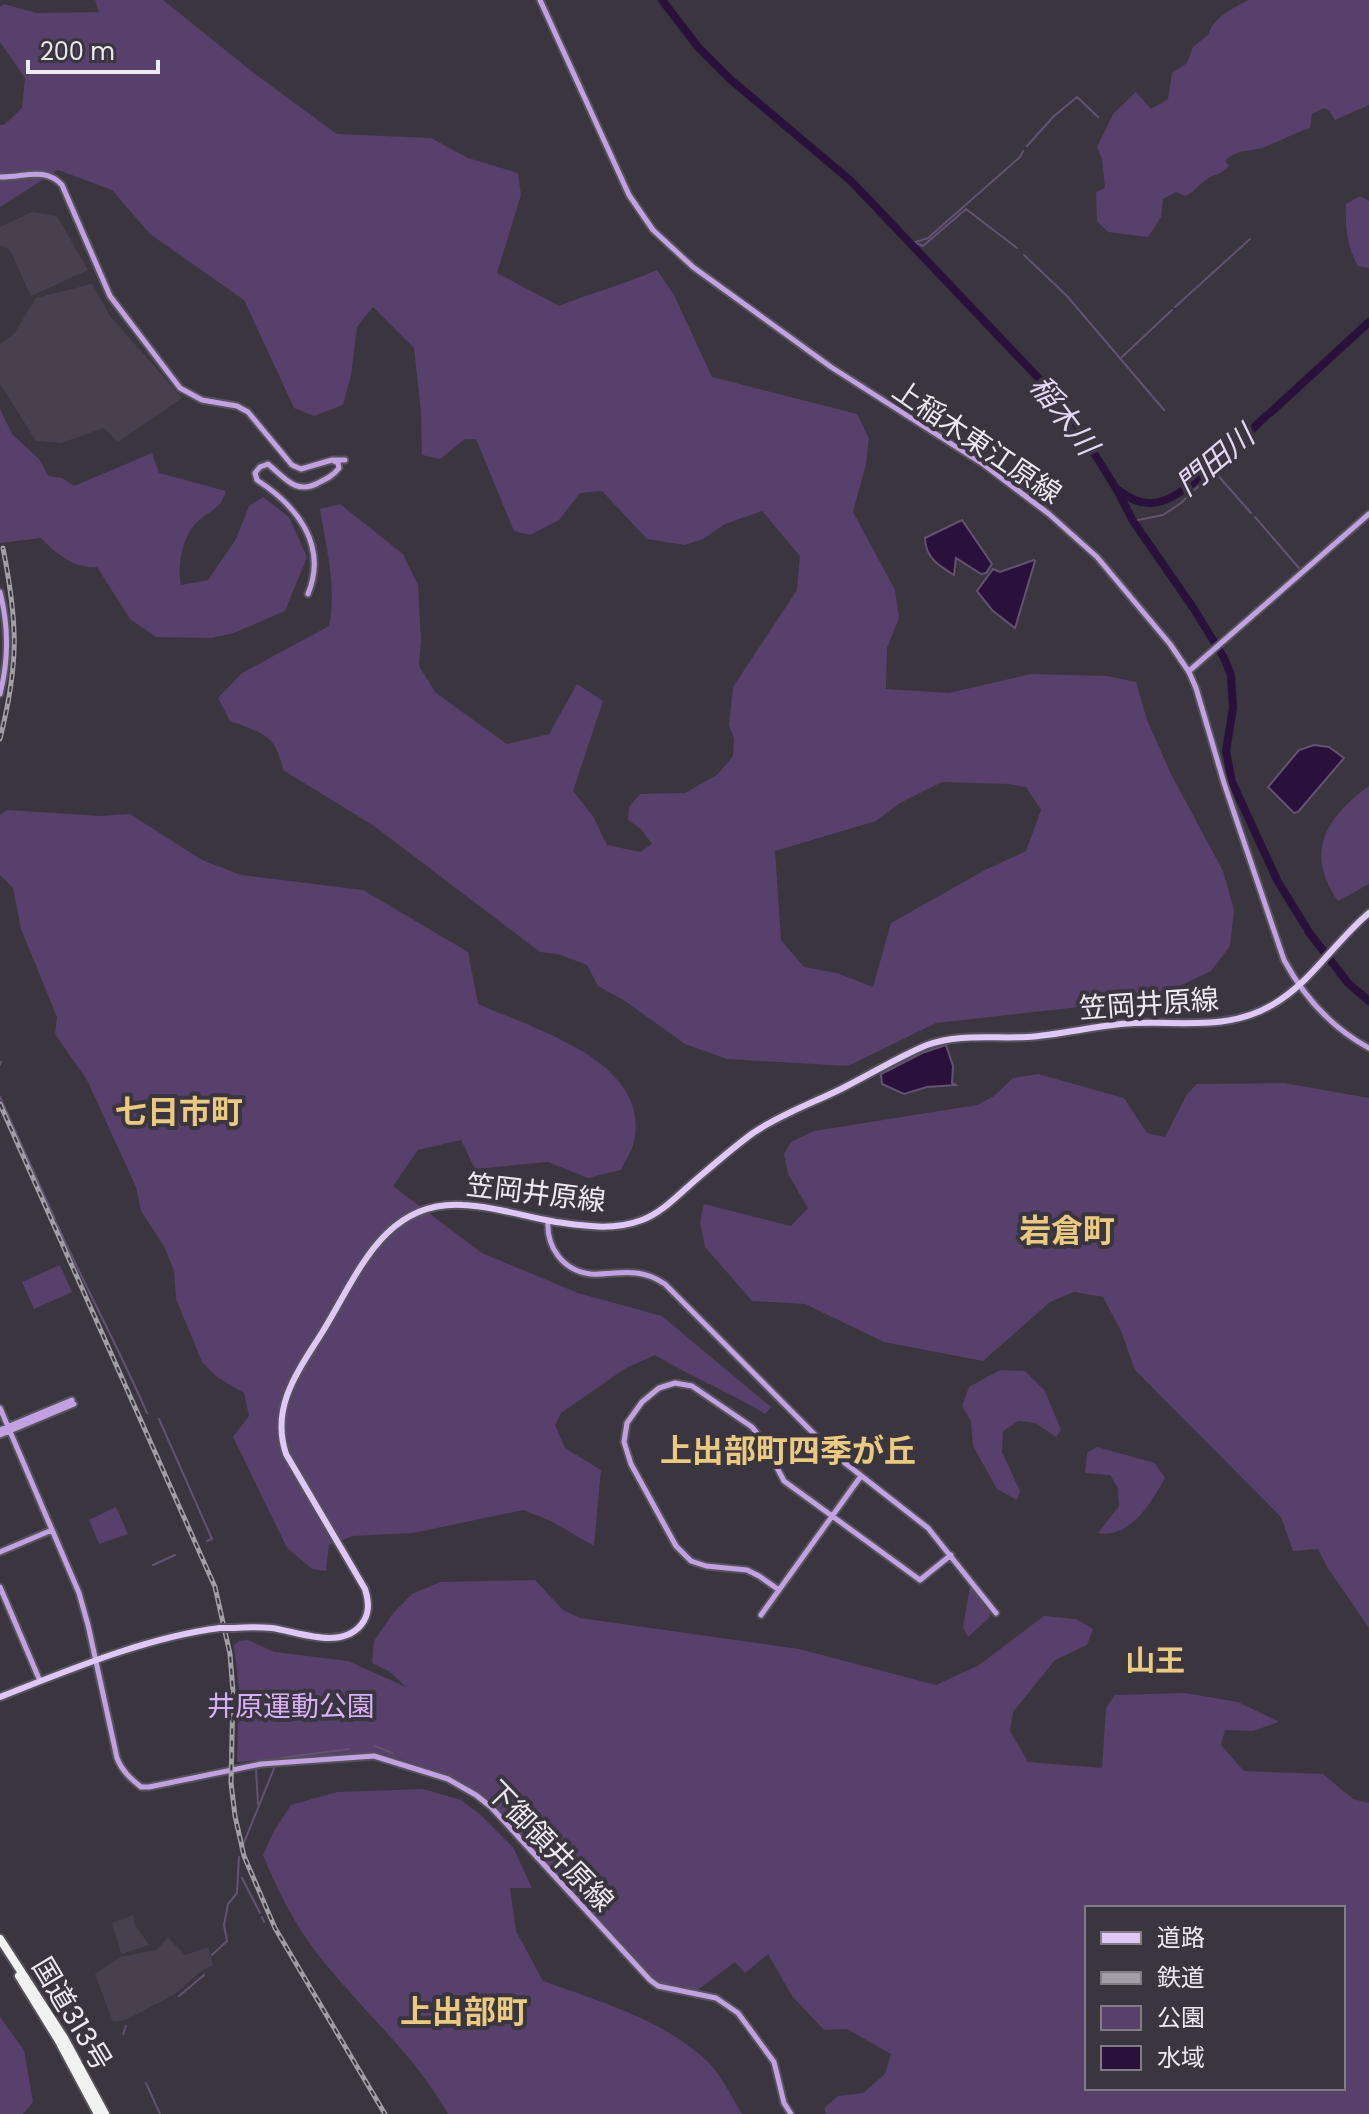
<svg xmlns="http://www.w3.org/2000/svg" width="1369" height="2114" viewBox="0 0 1369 2114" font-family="Poppins,'Noto Sans JP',sans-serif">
<rect width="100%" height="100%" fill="#3a353f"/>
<path fill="#48404f" d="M32,212L57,216L88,270L31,296L10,250L0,245V227Z
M92,284L110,316L182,398L118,442L104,428L61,443L36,441L0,384V344L14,334L36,298Z
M133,1915L135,1925L149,1945L121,1954L112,1923Z
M168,1938L185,1955L208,1947L213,1965L200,1972L175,1994L126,2020L113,2022L95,1974L120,1957L156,1950Z"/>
<path fill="#57406c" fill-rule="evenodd" d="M95,0H163L255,74L337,134L431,138L468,158L518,173L521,195L497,273L559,306C591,293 625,284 657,270L674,295L712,377L857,414L869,438L866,464L853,512L895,590L899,618L887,648L886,689L949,693L1031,674L1107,676L1136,682L1147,720L1171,774L1223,871L1234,910L1230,946L1211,971L1161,995L1124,1002L936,1023L848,1066L727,1059L685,1044L625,1001L598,986L587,965L558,954L540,952L374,826L283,770C276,734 262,733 230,721L218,698L242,673L329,626C337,587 326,548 320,509L340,504L403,554L418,585L421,641L419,666L436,693L507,744L549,734L577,684L603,701L573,791L593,816L607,845L640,852L652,844L641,829L628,820L629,807L640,794L685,793L717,775L733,756L734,739L729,725L733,687L797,590L800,556L762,511L725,524L703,539L685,545L647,539L602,491L580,493L559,520L530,535L514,531L476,439H465L440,459L422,455L421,412L414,348L373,307L357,327L351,375L343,405L314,416L294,408L244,300L150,234L112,190L58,170L0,207V125H4L22,108L25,78L0,42V7L4,4L36,13L99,12ZM942,782L1008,784L1026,787L1041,810L1026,851L985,870L891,923L873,987L837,973L804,967L781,940L775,851L876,821L900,803Z
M1249,0H1369V105L1335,120L1329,111L1324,108L1312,114L1310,128C1295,133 1282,140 1267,146C1251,153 1239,147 1225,161L1229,166C1221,176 1214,173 1206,180C1198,185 1195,192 1185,196L1176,192L1163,199L1161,217L1148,237L1108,232L1097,221L1096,192L1105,188L1102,159L1097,147L1113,114L1136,92L1151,109L1168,99L1172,73L1187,63L1193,47L1209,34C1212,18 1235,7 1249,0Z
M1360,196L1369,201V268L1358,266C1347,247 1345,226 1346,204Z
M0,409L12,434L40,460L48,476L62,478L74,486L152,453L159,473L226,491C220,511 209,510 196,523C182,537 177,568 181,585L208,580L236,539L249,506L263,497L289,517L307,557L285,611L234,633L212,638L156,637L130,619L97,567C75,569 56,554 41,538L0,543Z
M1369,786V884L1338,901C1304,853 1326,817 1369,786Z
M7,810L100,816L130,814L202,860L241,875L363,890L468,952L478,1004C533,1029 652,1061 634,1142C632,1151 625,1161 621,1170L588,1178L548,1162L475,1169L461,1140L418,1150L393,1186L482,1253L578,1293L662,1316L771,1407L765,1414C730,1392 691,1377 655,1355L626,1368L561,1413L555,1425L565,1448L601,1470L594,1546L551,1521L523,1510L413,1533L353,1536L329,1545L326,1571L312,1569L287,1548L233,1437L249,1416L244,1393L218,1378L202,1362L176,1299L174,1271L165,1248L141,1211L136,1187L87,1080L55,1034L57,1017L21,929L13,888L0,875V815Z
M1038,1074L1124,1098L1147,1133L1165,1137L1187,1094L1197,1084L1284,1083L1369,1098V1628L1327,1567L1318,1549L1293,1551L1281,1517L1135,1370L1121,1331L1103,1297L1074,1292L1050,1302L983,1361L884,1342L805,1304L752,1301L705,1247L700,1222L704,1204L791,1226L808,1208L788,1174L784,1154L791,1142L814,1131L977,1105L994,1096L1013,1078Z
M60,1265L72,1292L34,1309L22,1282Z
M1000,1370L1025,1371L1045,1391L1061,1430L1056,1437L1035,1423L1018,1421L1003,1431L1002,1452L1020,1491L1017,1500L997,1489L973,1446L971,1421L962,1406L969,1387Z
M1097,1447L1155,1463L1165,1478C1152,1502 1130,1539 1098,1533L1119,1506L1118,1488L1110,1475L1085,1473L1087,1453Z
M116,1507L128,1534L99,1544L89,1520Z
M535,1580L563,1610L580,1618L799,1649L936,1685L979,1665L1044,1616L1076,1619L1093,1629L1087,1645L1055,1660L1013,1712L1010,1731L1028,1762L1102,1768L1106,1708L1115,1695L1185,1693L1238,1702L1279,1722L1253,1731L1225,1730L1221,1745L1244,1771L1323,1774L1353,1799L1369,1803V2114H826L824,2108L838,2096L863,2093L885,2074L891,2054L847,2029L824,2030L792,1996L768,1954L745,1973L735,1962L695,1992L656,1982L494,1806L462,1782L403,1760L373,1752L237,1762L239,1688L234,1645L239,1641L248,1640L275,1652L348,1661L406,1687L390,1672L372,1663L374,1641L393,1613L412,1594L440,1582ZM1087,1908H1343V2088H1087Z
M970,1586L990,1613V1617L968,1637L963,1627Z
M423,1789L461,1800L482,1816L513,1847L532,1888H510L516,1931L543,1981C601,2002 663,2019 708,2062C722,2076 732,2098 742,2114H448C413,2052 359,2008 316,1952C293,1922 277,1889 263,1855L274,1831L291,1805L337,1792Z
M0,2017L24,2050L33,2102L23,2114H0Z"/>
<path fill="#29113c" stroke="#645272" stroke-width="2" d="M962,520L992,564L986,573L981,574L956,558L954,575C939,566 925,557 925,538Z
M1034,560L1035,561L1015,628L993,611L977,591L993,569L1000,572Z
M1314,745L1329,747L1344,758L1298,812L1294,813L1268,787L1299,750Z
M946,1045L953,1066L952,1083L956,1085L927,1087L904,1094L882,1084L881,1074L922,1053Z"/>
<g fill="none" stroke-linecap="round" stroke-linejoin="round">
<path stroke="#645272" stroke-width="2" d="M1027,146L1054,116L1077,97L1098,117
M905,238L923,246L966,209L1017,248
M913,243L928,238L1020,157L1023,151
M1024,255L1067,296L1164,410
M1175,307L1250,239
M1122,357L1172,310
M1255,517L1299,568
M1133,521L1163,515L1181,503L1214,471L1251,513
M0,1065L1,1062
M0,1097L55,1219
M56,1222C85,1287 119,1348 147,1413
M159,1419L212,1539L207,1541
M153,1565L175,1555
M375,1746L392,1753
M281,1758L349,1749
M256,1770L258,1804
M243,1845L275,1766
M242,1878L260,1913
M262,1917L264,1922
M212,1955L227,1941L224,1925L228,1904L237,1893L239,1857
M179,1996L204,1975
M123,2034L126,2026
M146,2083L160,2114"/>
<path stroke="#29113c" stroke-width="8" d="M662,0L698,47L730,79L851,181L1064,405L1117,490L1133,521L1194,609L1224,658L1231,675L1233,708L1226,751L1232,782L1278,882L1306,927
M1270,413L1369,322
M1118,490C1130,498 1138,504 1152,503C1183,503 1242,438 1266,416
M1308,931L1348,983L1369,1001"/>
<g stroke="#56525b" stroke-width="9">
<path id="secondary" d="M540,0L629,195L653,230L693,267L831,367L983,464L1049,514L1097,557L1170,644L1189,672L1196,688L1224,783L1284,960C1304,997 1332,1028 1369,1048
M0,177C22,178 45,166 62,185L110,296L180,388L202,400L237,406L248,412L292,465L301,469L332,460L338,463L339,468C333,476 326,479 318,483C296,495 285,478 268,464L260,467L255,473L257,480C297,506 328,545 308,594
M333,460H345
M0,592C9,627 9,659 0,694
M1189,671L1369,514
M548,1220C546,1247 563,1271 591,1274C606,1275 621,1271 636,1273C647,1274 656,1278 665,1284L836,1456L928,1528L996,1613
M0,1408L79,1593L88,1625L117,1758C122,1771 131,1779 141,1787H149L261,1764L374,1756L448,1779L476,1795L491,1807L650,1980L658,1986L716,1998L738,2013L774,2062L784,2103L791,2114
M0,1430L72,1400
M0,1435L74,1404
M0,1552L52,1530
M0,1587L40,1681
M779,1590L759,1576L747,1570L706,1566L691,1561L676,1546L631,1464L624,1442L627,1423L642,1402L659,1388L675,1383L692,1386L752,1427L763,1441L784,1481L920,1580L951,1555
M761,1615L861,1476"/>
</g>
<g stroke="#56525b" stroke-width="10">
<path id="primary" d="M234,1628C247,1627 259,1627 272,1628C299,1632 340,1650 361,1625C370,1614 369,1602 365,1589L286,1454C270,1406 299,1370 323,1331C358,1274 384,1200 463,1205C494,1206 525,1217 556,1222C585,1226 613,1231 642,1220C661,1213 676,1197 691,1184C711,1167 731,1149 753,1133C781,1114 813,1103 843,1088C871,1074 898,1057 927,1045C960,1033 994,1039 1027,1037C1059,1035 1089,1027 1121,1024C1173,1019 1224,1033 1272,1005C1311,983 1335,941 1369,913
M0,1697C69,1670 147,1637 220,1628"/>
</g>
<g stroke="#56525b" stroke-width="12">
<path id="highway" d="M0,1939L64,2038L105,2114
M19,1976L59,2041L98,2114"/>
</g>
<use href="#secondary" stroke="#c1a1e1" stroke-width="5"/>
<use href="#primary" stroke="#dfc7f8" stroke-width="6"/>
<use href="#highway" stroke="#f1f1f1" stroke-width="8"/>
<g stroke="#a29ea5" stroke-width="5">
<path id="rail" d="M0,739C19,662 18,625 3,548
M0,1104L215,1587L230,1654L233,1692L231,1783L235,1816L244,1856L275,1928L385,2114"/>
</g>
<use href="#rail" stroke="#3a353f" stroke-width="2" stroke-dasharray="6" stroke-linecap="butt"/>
<g stroke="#56525b" stroke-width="10" stroke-linecap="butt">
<path id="primary-bridge" d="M220,1628H234"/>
</g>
<use href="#primary-bridge" stroke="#dfc7f8" stroke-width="6"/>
</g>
<g text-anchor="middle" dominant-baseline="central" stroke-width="8" stroke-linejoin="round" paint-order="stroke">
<g font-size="28" fill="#ece9ef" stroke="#3a353f">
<text transform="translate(977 442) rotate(34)">上稲木東江原線</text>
<text transform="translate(1149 1004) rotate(-4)">笠岡井原線</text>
<text transform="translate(536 1193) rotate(7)">笠岡井原線</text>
<text transform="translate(550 1846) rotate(46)">下御領井原線</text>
<text transform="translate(72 2014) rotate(59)">国道313号</text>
</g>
<g font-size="28" fill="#d6b0fb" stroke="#3a353f">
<text x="291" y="1706">井原運動公園</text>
</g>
<g font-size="30" font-style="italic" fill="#e5d6f5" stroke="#3a353f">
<text transform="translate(1064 415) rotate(53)">稲木川</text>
<text transform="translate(1215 460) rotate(-40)">門田川</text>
</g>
<g font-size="30" font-weight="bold" fill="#eaca80" stroke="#3a353f">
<text x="1155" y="1660">山王</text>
</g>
<g font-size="32" font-weight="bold" fill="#eaca80" stroke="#3a353f">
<text x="179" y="1111">七日市町</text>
<text x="1067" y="1230">岩倉町</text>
<text x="788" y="1450">上出部町四季が丘</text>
<text x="464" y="2011">上出部町</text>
</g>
</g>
<rect x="1085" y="1906" width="260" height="184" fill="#3a353f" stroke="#817d85" stroke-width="2"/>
<rect x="1101" y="1932" width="40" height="12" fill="#dfc7f8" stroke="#817d85" stroke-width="2"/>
<text x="1157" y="1946" font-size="24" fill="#ece9ef">道路</text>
<rect x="1101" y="1972" width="40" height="12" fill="#a29ea5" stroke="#817d85" stroke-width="2"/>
<text x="1157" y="1986" font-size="24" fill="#ece9ef">鉄道</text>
<rect x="1101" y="2006" width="40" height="24" fill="#57406c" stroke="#817d85" stroke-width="2"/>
<text x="1157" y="2026" font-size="24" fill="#ece9ef">公園</text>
<rect x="1101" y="2046" width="40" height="24" fill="#29113c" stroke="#817d85" stroke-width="2"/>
<text x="1157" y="2066" font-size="24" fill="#ece9ef">水域</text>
<path d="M28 60v12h130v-12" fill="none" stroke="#ece9ef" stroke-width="4"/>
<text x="40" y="60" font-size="24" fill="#ece9ef" stroke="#3a353f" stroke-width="6" paint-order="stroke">200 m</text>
</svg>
